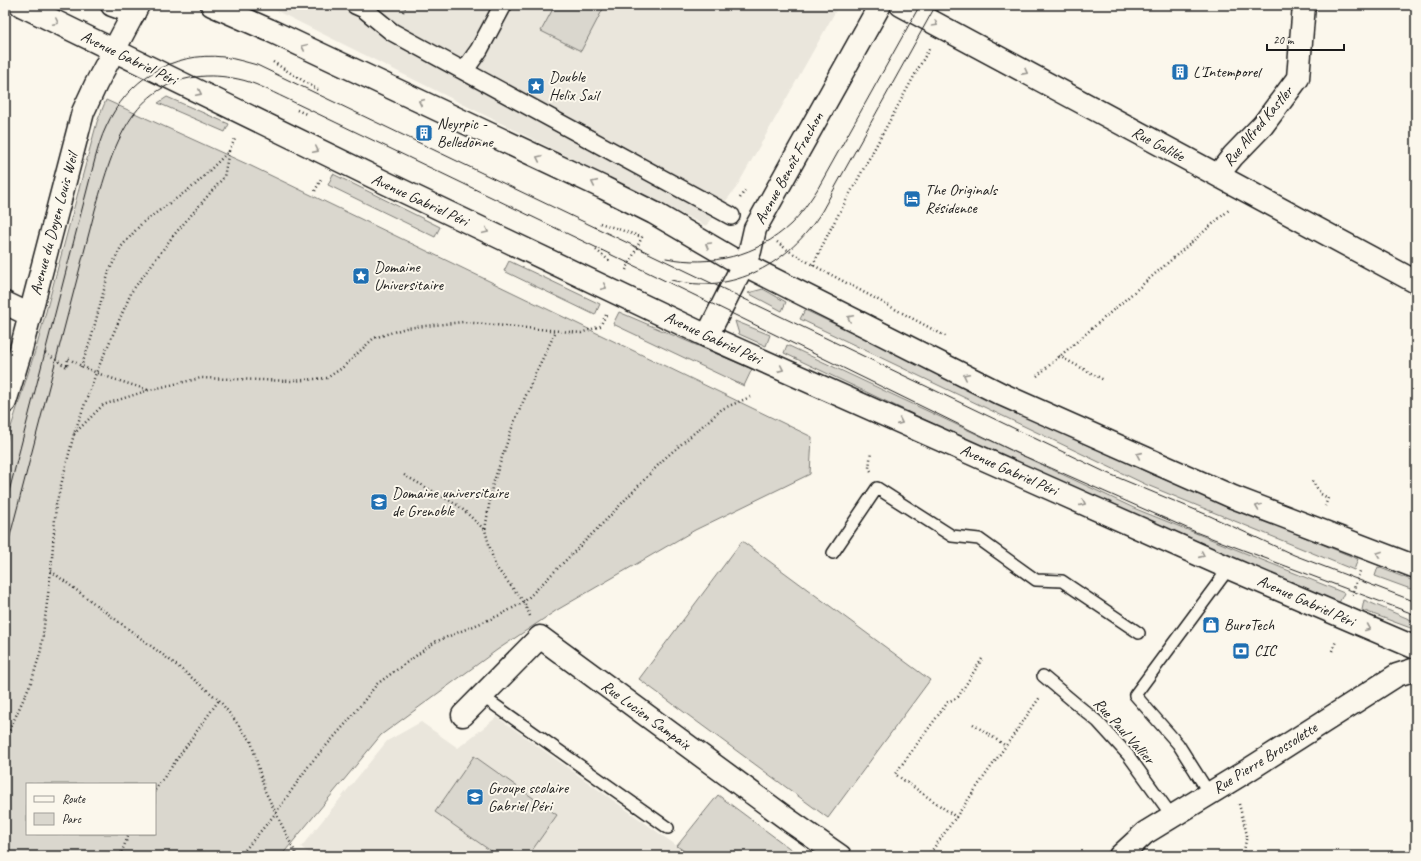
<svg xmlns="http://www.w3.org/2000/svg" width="1421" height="861" viewBox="0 0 1421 861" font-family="Caveat,sans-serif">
<rect width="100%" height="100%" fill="#fbf7ec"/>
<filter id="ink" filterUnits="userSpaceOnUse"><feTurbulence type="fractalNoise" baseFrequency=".025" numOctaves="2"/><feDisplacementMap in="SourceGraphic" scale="8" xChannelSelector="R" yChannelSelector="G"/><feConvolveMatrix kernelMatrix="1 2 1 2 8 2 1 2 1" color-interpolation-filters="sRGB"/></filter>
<g filter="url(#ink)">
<path fill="#eae6dc" d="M265,5H839L736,188L706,226Z
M497,717L691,856H313L301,847L387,741L421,722L458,748Z"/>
<path fill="#dad7ce" stroke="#7b7a75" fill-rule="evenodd" d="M555,5H605L581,51L541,31Z
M167,97L229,124L225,132L158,103Z
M106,100L249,165L812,437L810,474L695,530L557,610L497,650L381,735L281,856H5V446L37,345L97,122ZM27,784H155V834H27Z
M333,174L440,227L435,237L328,185Z
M509,261L600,304L595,315L504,271Z
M763,289L786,302L782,311L748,293Z
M805,310L1151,474L1358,559L1354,570L1147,485L800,319Z
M619,312L752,369L744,386L613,324Z
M735,321L770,335L766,346L739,334Z
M787,345L1136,509L1344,593L1339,603L1132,518L784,353Z
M742,541L930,680L828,818L639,679Z
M1378,567L1416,582V591L1375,576Z
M1364,600L1416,622V630L1362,610Z
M474,756L557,815L528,856H498L435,812Z
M718,795L800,856H691L677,846Z"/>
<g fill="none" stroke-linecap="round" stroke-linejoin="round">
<g stroke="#1c1c1c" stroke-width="14">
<path id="service" d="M833,553L877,488L952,536L979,539L1036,580L1062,581L1139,633
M1043,676L1098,722L1128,755L1172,816
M482,696L668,828
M1209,793L1178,744L1135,695L1229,568"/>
</g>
<g stroke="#1c1c1c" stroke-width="20">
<path id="pedestrian" d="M355,5L364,9L392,32L731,216
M464,71L479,50L503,5"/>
</g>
<g stroke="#1c1c1c" stroke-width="25">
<path id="minor" d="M112,5L134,13
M901,5L1416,282
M1218,175L1233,156L1263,125L1298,78L1304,5
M5,303L30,315
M463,715L540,637L790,821L840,856
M1120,856L1145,833L1245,772L1397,675L1416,669"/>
</g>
<g stroke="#1c1c1c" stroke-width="25">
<path id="tertiary" d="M707,336L750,251L755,229L880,5
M5,402L20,353L83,112L96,84L138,5"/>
</g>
<g stroke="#1c1c1c" stroke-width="25">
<path id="secondary" d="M21,5L388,184L707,336L1229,568L1416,648
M212,5L269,30L604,188L654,213L731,258L1001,394L1233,497L1416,567"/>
</g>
<path stroke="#1c1c1c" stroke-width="2.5" stroke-dasharray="1 3" stroke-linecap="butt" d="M403,12L406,5
M273,62L318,90
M297,110L306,114
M315,191L322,177
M740,198L746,188
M600,223L642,237
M777,242L789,251L813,265L947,337
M596,250L611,262
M813,265L830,230L930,47
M626,270L643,235
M45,353L67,367L68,358C92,374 121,381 148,390
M1059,356L1104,380
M81,367L91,339L109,271L121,247L142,223L195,185L229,151L236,137
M1037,376L1230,209
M74,434L103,405L149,390L201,378L292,381L327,378L342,368L374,338L406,328L463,322L581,333L600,326L606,315
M871,471L869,468L871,452
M404,475L459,506L485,530
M1312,481L1321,494L1328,498L1325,506
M51,571L175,664L219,700L251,741L265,791L297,856
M1352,595L1360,571
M530,616L524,602L495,566L485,530L492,487L513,425L537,370L556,331
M1332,651L1336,641
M982,659L958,697L948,702L895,774L956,817L1040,697
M973,724L1006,746
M5,737L10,729L32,680L41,650L51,571L56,505L74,434L96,373L132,291L173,236L224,177L229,151
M155,790L219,700
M1239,804L1247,835L1243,856
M120,856L129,834
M240,856L275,814L310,764L349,720L377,684L435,642L500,615L524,602L606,520L664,459L722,409L750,397
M928,856L956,817"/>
<use href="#service" stroke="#fbf7ec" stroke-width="11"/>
<use href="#pedestrian" stroke="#fbf7ec" stroke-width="17"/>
<use href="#minor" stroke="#fbf7ec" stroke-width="22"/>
<use href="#tertiary" stroke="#fbf7ec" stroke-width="22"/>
<use href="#secondary" stroke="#fbf7ec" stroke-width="22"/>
<path stroke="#1c1c1c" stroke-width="1" d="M666,258C711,267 757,256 791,224C801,214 809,202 817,190L920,5
M671,280C733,296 790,263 822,211L936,5
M5,507L95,159C98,148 101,137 106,127C127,80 172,51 224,57C236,59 246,62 257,65L1107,473L1210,516L1294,555L1416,602
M5,555L95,210C111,155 128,86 196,77C209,75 224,76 238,79C254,82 270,91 285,98L643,270L1017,453L1198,533L1416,615"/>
</g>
<defs><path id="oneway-chevron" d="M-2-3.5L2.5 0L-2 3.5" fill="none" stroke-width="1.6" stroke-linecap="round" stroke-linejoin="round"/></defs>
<g stroke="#97948e">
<use href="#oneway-chevron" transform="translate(56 22) rotate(27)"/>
<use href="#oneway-chevron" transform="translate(935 24) rotate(30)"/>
<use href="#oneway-chevron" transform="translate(304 47) rotate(-155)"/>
<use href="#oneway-chevron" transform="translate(1025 72) rotate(28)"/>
<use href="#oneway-chevron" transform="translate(199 93) rotate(26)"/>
<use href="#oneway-chevron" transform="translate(421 102) rotate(-155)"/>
<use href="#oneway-chevron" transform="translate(316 150) rotate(26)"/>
<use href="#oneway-chevron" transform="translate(539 158) rotate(-155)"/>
<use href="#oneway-chevron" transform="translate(594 183) rotate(-155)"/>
<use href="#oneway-chevron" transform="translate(486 231) rotate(25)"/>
<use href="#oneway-chevron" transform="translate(708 245) rotate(-150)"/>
<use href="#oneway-chevron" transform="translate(604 287) rotate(25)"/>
<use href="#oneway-chevron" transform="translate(850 318) rotate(-153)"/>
<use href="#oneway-chevron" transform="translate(781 369) rotate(24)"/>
<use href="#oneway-chevron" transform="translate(966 376) rotate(-153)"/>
<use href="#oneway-chevron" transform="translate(900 422) rotate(24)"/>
<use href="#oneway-chevron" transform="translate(1139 455) rotate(-156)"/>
<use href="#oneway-chevron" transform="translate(1083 503) rotate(24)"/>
<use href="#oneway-chevron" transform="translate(1258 507) rotate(-159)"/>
<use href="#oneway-chevron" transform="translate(1379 554) rotate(-160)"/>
<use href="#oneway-chevron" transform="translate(1202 555) rotate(24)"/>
<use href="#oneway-chevron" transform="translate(1368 628) rotate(23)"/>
</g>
</g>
<defs>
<g id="building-square" transform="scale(0.9)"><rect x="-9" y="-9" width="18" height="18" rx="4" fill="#1f6fb2" stroke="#fbf7ec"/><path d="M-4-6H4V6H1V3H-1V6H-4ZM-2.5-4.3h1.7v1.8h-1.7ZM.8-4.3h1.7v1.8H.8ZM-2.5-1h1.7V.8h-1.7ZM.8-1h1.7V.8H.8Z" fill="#fff"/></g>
<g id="sight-square" transform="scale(0.9)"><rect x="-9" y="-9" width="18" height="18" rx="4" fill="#1f6fb2" stroke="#fbf7ec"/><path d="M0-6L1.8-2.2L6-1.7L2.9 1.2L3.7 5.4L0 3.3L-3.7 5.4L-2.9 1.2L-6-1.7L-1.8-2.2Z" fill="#fff"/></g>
<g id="hotel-square" transform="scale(0.9)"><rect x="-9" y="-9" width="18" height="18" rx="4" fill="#1f6fb2" stroke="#fbf7ec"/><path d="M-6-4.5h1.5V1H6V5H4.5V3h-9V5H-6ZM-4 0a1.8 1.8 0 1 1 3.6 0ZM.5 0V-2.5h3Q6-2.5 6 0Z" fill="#fff"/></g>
<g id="university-square" transform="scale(0.9)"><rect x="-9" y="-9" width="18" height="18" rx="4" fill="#1f6fb2" stroke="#fbf7ec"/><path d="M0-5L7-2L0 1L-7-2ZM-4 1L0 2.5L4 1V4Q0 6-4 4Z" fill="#fff"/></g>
<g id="shop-square" transform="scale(0.9)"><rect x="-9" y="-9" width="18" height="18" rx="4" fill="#1f6fb2" stroke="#fbf7ec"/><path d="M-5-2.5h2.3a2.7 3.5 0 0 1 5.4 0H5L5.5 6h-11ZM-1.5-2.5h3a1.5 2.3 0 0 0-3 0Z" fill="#fff"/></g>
<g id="bank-square" transform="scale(0.9)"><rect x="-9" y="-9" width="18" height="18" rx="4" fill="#1f6fb2" stroke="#fbf7ec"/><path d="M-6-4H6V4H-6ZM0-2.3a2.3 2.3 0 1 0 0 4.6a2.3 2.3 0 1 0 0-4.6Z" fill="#fff"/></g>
<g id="school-square" transform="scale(0.9)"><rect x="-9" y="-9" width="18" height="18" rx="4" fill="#1f6fb2" stroke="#fbf7ec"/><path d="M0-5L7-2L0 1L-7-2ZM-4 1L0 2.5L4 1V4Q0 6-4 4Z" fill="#fff"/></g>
</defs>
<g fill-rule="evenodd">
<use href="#building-square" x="1180" y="72"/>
<use href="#sight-square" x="536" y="86"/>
<use href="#building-square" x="424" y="133"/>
<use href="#hotel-square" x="912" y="199"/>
<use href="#sight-square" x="361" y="276"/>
<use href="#university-square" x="379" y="502"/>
<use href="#shop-square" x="1211" y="625"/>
<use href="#bank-square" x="1241" y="651"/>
<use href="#school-square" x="475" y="797"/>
</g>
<g text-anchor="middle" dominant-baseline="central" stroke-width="4" stroke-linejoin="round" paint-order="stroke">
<g font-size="16" fill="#1c1c1c" stroke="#fbf7ec">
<text transform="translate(129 58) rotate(26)">Avenue Gabriel Péri</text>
<text transform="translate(1258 126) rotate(-50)">Rue Alfred Kastler</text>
<text transform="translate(1158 144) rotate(28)">Rue Galilée</text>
<text transform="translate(789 168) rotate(-61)">Avenue Benoît Frachon</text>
<text transform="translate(420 200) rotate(25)">Avenue Gabriel Péri</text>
<text transform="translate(54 224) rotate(-75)">Avenue du Doyen Louis Weil</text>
<text transform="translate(713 338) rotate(25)">Avenue Gabriel Péri</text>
<text transform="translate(1009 470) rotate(24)">Avenue Gabriel Péri</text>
<text transform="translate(1306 601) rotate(24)">Avenue Gabriel Péri</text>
<text transform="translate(646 715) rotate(36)">Rue Lucien Sampaix</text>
<text transform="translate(1124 731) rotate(48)">Rue Paul Vallier</text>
<text transform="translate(1265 758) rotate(-32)">Rue Pierre Brossolette</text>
</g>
<g font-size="16" fill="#1c1c1c" stroke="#fbf7ec" text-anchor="start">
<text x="1193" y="72">L'Intemporel</text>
<text x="549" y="77">Double<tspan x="549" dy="18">Helix Sail</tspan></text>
<text x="437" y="124">Neyrpic -<tspan x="437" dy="18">Belledonne</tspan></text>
<text x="925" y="190">The Originals<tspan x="925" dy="18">Résidence</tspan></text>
<text x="374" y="267">Domaine<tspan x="374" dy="18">Universitaire</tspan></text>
<text x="392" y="493">Domaine universitaire<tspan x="392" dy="18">de Grenoble</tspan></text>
<text x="1224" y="625">BuroTech</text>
<text x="1254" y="651">CIC</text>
<text x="488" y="788">Groupe scolaire<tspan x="488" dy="18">Gabriel Péri</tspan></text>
</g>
</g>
<rect width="1421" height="861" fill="none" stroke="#fbf7ec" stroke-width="20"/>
<rect x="10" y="10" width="1401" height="841" fill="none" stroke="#1c1c1c" stroke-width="1.5" filter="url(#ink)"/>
<rect x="26" y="783" width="130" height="52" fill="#fbf7ec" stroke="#a29f99"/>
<rect x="34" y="796" width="20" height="6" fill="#fbf7ec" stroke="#a29f99"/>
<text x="62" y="803" font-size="12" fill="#1c1c1c">Route</text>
<rect x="34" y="813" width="20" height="12" fill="#dad7ce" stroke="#a29f99"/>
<text x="62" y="823" font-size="12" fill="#1c1c1c">Parc</text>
<path d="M1267 44v6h77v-6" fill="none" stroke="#1c1c1c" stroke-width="2"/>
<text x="1273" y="44" font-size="12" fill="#1c1c1c" stroke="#fbf7ec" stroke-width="3" paint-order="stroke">20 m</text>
</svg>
